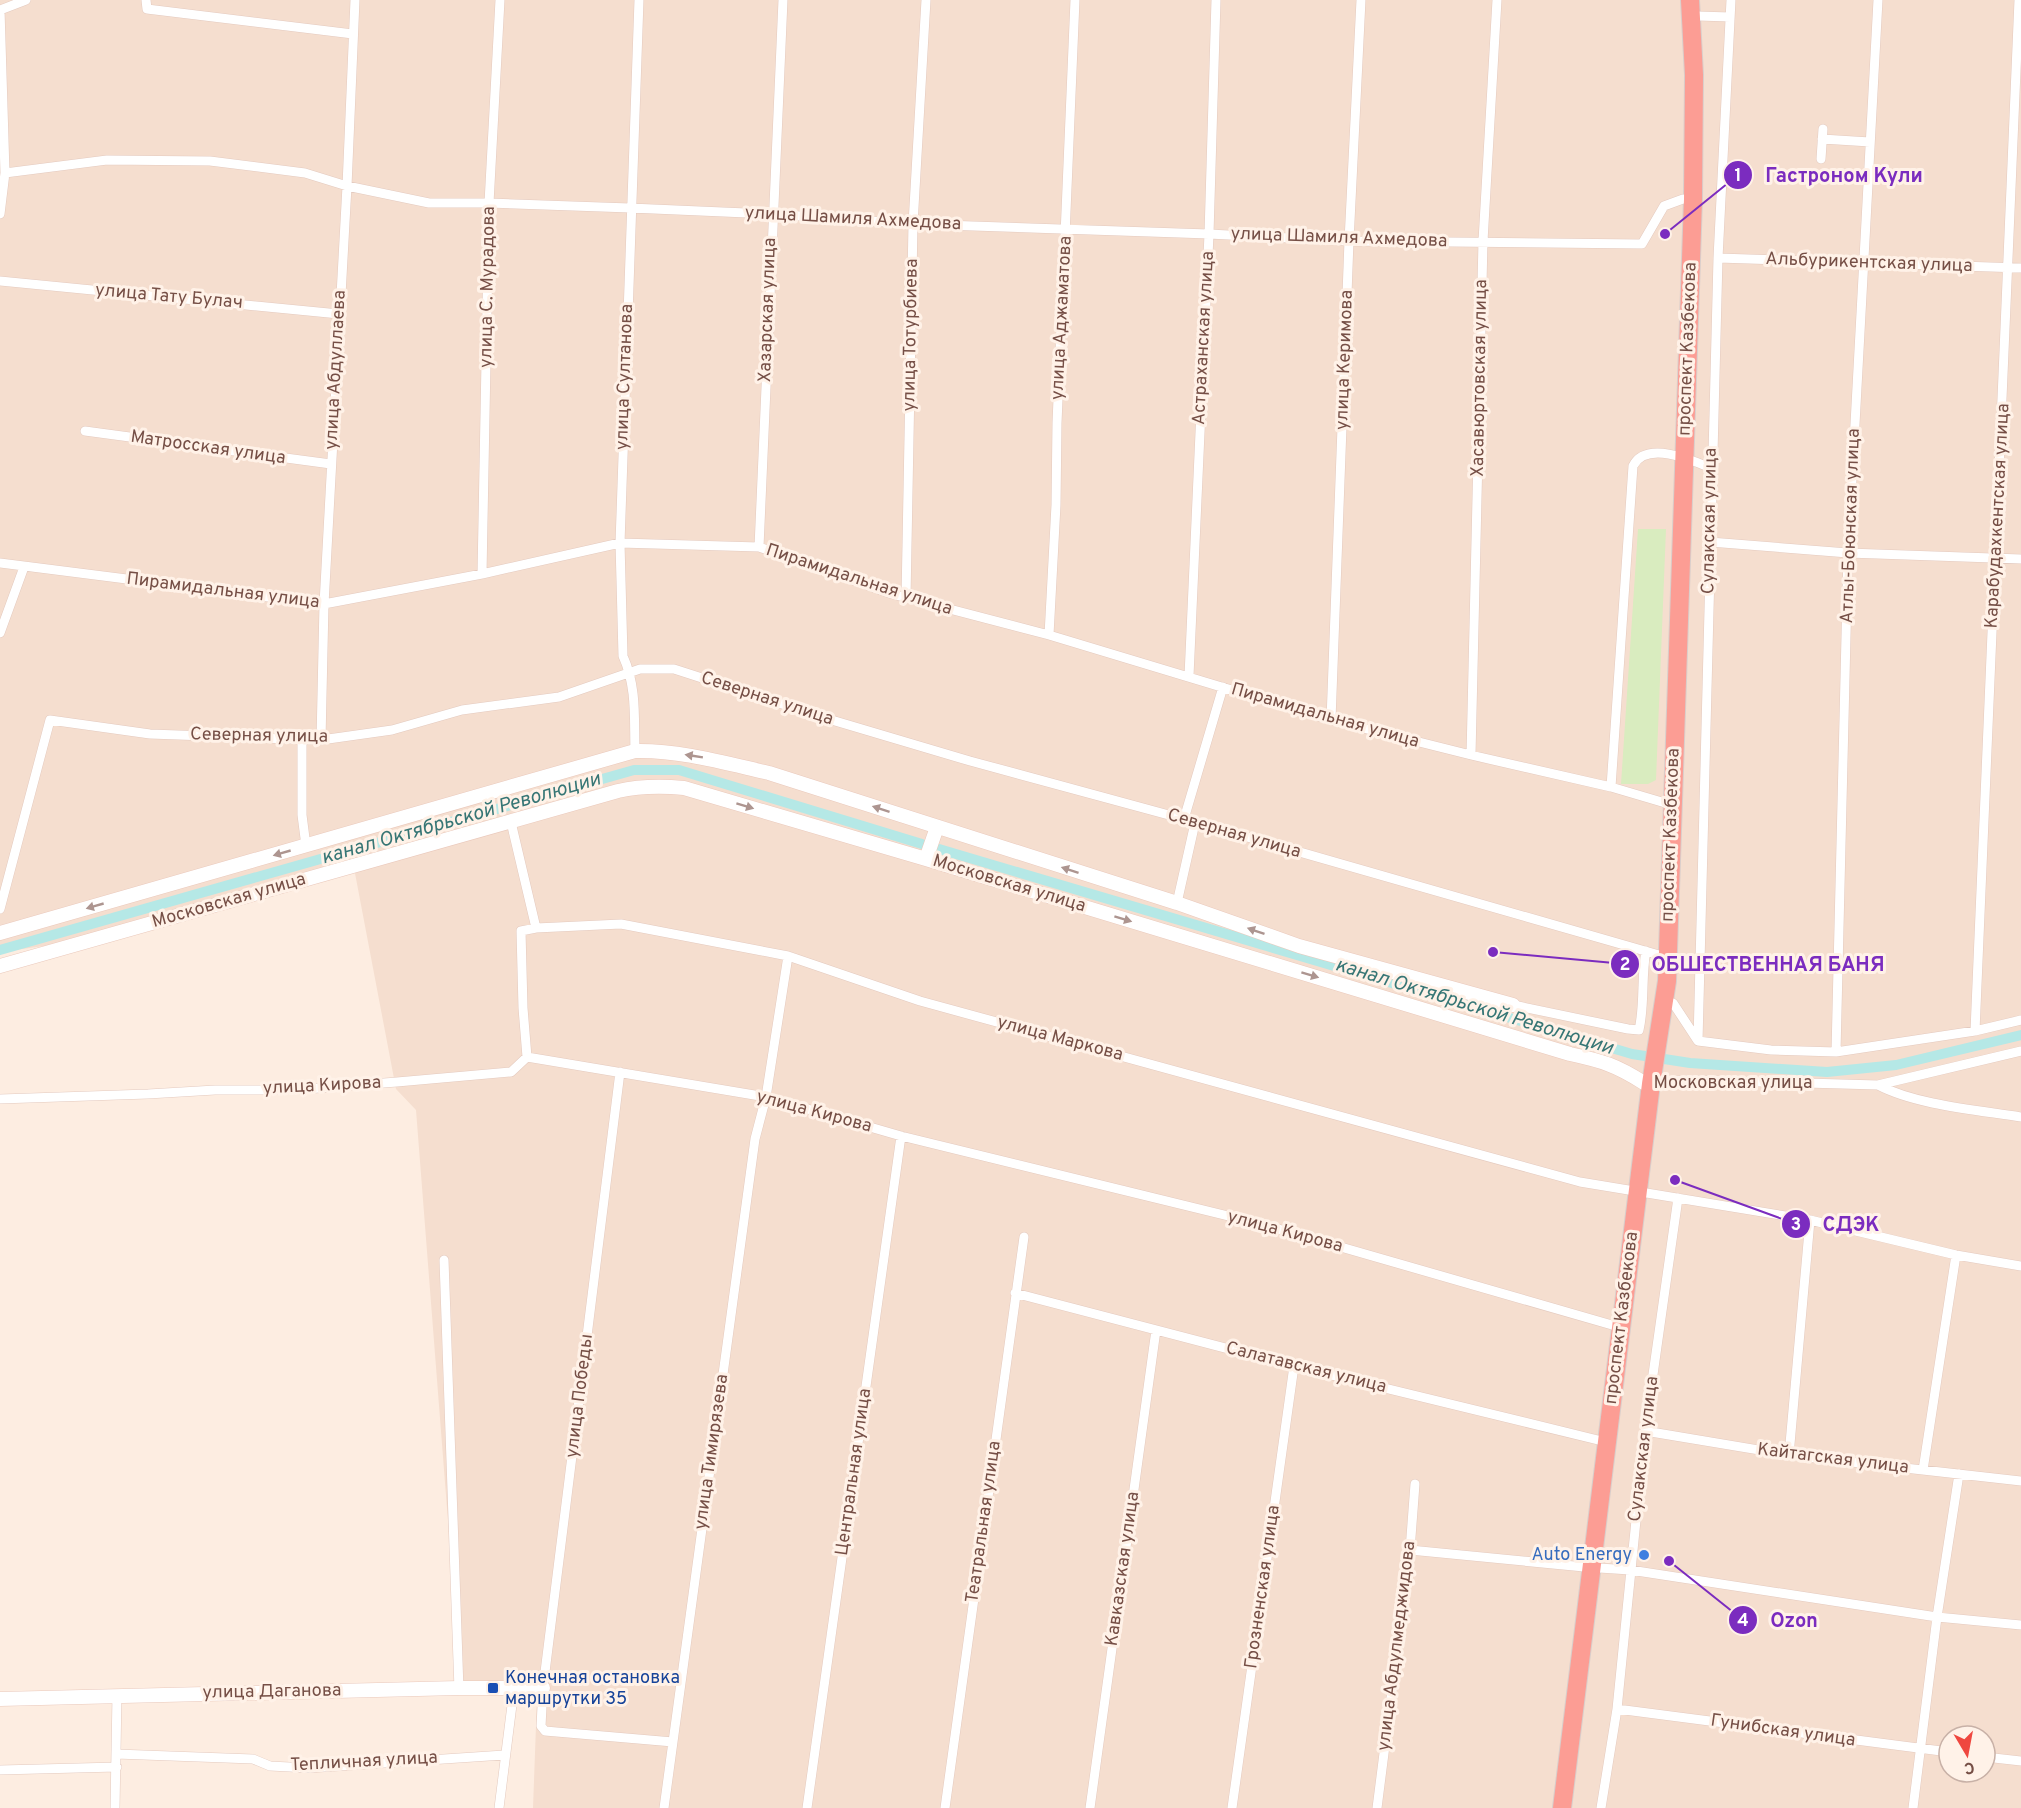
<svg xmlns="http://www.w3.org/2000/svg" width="2021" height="1808" viewBox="0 0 2021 1808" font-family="Overpass,sans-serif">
<rect width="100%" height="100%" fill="#fdede1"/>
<path fill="#f5decf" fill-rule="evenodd" d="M0,0H2021V1808H533L537,1698L461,1688L416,1110L396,1089L354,868L203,909L44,946L0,952ZM1949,1736H1985V1772H1949Z"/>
<path fill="#d9ecbf" d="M1638,529H1666L1656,780L1648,784H1621Z"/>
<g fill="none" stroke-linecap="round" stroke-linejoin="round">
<path stroke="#b5e8e6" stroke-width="10" d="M939,849L1632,1054L1690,1063L1827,1072L1896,1065L2021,1035
M0,950L634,770H679L922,844"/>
<g stroke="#e4cabf" stroke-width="10">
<path id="street" d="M146,0L147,9L353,34
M1698,16L1730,17
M1822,139L1870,142
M1821,159L1823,129
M5,173L107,160L210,161L305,173L347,186L429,203H489L630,208L772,214L913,224L1209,234L1349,241L1642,244L1664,206L1683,199
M0,214L5,173L0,10L26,0
M1718,258L2021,268
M0,281L339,314
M85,431L331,464
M1710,542L1848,553L2021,559
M759,547L783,0
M0,563L324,604L482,574L620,543L759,547L892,594L1049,635L1331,720L1471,755L1611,787L1672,805
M482,574L489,203L500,0
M906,598L913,224L926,0
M0,633L24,567
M1049,635L1056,505L1057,423L1075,0
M1189,676L1209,234L1216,0
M1331,720L1349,241L1361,0
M302,740V815L306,846
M321,740L324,604L347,186L355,0
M635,751C634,718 637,687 623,656L620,543L639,0
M1471,755L1483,241L1497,0
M1611,787L1633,466C1646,440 1692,460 1711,468
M1184,819L1223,687
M511,822L536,928
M1177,903L1195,823
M0,909L50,720L150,734L321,740L392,730L462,710L559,697L640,669H674L835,721L970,761L1202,824L1659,955
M1662,1000L1673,1003L1698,1041L1771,1050L1836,1052L1975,1031L2021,1020
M1513,1005L1628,1029L1639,1030C1645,1004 1641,977 1646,951
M1975,1031L2019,0
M1698,1041L1718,258L1731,0
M1836,1052L1848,553L1878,0
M527,1057L523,1008L521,931L536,928L621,924L788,956L920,1001L1580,1182L1810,1220L1956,1255L2021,1266
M620,1072L543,1688L541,1726L545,1731L673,1742
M1650,1083L1688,1080L1878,1085L2021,1051
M1878,1085C1916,1105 1977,1110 2021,1117
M0,1099L148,1094L215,1090H293L397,1082L511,1072L527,1057L766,1097L901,1136L1261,1224L1612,1325
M444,1260L459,1690
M1015,1293L1294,1366L1598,1440
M1645,1431L1789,1455L2021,1481
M1789,1455L1810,1220
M1923,1470L1956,1255
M1410,1550L1584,1567L1630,1570L1937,1617L2021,1625
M1617,1709L1949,1752
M116,1754L253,1759L270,1766L309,1768L504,1755
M1985,1757L2021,1761
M0,1770L117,1767
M115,1808L117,1695
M499,1808L514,1689
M664,1808L755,1139L766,1097L788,956
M807,1808L901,1136
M945,1808L1024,1237
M1090,1808L1156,1330
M1232,1808L1294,1366
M1377,1808L1410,1550L1415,1484
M1601,1808L1617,1709L1645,1431L1678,1198
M1913,1808L1937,1617L1959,1474"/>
</g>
<g stroke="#eac9bc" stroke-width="15">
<path id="secondary" d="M926,859L937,827
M0,933L635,751C680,750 725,763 769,773L1177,903L1299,946L1513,1005
M0,966L618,791C640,786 661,786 684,788L926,859L1570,1054C1602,1061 1616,1065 1644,1083
M0,1699L459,1688H543"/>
</g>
<g stroke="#d9cecb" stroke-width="20">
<path id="highway" d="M1562,1808L1651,1084L1667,981L1693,199L1694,75L1690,0"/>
</g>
<use href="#street" stroke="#fff" stroke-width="9"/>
<use href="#secondary" stroke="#fff" stroke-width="14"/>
<use href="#highway" stroke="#fc9d94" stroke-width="18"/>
</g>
<defs><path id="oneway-solid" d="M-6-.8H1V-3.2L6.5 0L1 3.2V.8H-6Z" transform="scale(1.5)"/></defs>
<g fill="#ad9590">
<use href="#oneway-solid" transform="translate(694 756) rotate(-171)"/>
<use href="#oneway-solid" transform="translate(745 806) rotate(17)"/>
<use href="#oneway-solid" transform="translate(881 809) rotate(-162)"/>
<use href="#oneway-solid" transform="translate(282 853) rotate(164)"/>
<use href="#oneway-solid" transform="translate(1070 870) rotate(-162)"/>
<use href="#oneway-solid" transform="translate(95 906) rotate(164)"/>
<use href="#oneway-solid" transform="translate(1123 919) rotate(17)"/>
<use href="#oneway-solid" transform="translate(1256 931) rotate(-161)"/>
<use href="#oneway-solid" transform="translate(1310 975) rotate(17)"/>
</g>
<circle fill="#3f7fe0" stroke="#fff2e8" stroke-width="2" cx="1644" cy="1555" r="6"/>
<rect fill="#1a4fb4" stroke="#fff2e8" stroke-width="2" x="487" y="1682" width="12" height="12" rx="3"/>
<g text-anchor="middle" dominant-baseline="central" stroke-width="6" stroke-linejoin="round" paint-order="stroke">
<g font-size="18" fill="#764f46" stroke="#fff2e8">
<text transform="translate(853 219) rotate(3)">улица Шамиля Ахмедова</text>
<text transform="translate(1339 238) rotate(2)">улица Шамиля Ахмедова</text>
<text transform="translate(1869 263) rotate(2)">Альбурикентская улица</text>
<text transform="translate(488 287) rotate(-89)">улица С. Мурадова</text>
<text transform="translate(169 297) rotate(5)">улица Тату Булач</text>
<text transform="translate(768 310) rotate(-88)">Хазарская улица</text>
<text transform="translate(1062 318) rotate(-87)">улица Аджаматова</text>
<text transform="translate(911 335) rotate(-89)">улица Тотурбиева</text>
<text transform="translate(1204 338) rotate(-87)">Астраханская улица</text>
<text transform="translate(1688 349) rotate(-88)">проспект Казбекова</text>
<text transform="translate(1345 360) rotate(-88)">улица Керимова</text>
<text transform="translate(336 370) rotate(-87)">улица Абдуллаева</text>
<text transform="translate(625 377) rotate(-88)">улица Султанова</text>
<text transform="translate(1480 378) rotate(-89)">Хасавюртовская улица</text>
<text transform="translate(208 448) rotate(8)">Матросская улица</text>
<text transform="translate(1998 516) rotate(-87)">Карабудахкентская улица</text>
<text transform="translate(1710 521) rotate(-89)">Сулакская улица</text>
<text transform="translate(1851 526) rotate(-88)">Атлы-Боюнская улица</text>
<text transform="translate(859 580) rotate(18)">Пирамидальная улица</text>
<text transform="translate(223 591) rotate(7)">Пирамидальная улица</text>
<text transform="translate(767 699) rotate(18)">Северная улица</text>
<text transform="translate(1325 716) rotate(16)">Пирамидальная улица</text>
<text transform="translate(259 736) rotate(1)">Северная улица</text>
<text transform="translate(1234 834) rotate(16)">Северная улица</text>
<text transform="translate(1671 835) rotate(-88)">проспект Казбекова</text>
<text transform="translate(1009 884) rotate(17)">Московская улица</text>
<text transform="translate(229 901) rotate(-16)">Московская улица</text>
<text transform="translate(1060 1039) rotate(15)">улица Маркова</text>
<text x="1733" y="1083">Московская улица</text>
<text transform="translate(322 1086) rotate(-3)">улица Кирова</text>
<text transform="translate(814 1112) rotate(15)">улица Кирова</text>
<text transform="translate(1285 1232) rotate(15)">улица Кирова</text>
<text transform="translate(1622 1318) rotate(-83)">проспект Казбекова</text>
<text transform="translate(1306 1368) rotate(14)">Салатавская улица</text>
<text transform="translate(580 1396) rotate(-83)">улица Победы</text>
<text transform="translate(1644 1449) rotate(-83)">Сулакская улица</text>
<text transform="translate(712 1452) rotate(-82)">улица Тимирязева</text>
<text transform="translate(1833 1459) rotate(7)">Кайтагская улица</text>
<text transform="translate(854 1472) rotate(-82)">Центральная улица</text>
<text transform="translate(984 1522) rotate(-82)">Театральная улица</text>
<text transform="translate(1123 1569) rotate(-82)">Кавказская улица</text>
<text transform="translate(1263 1587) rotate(-82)">Грозненская улица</text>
<text transform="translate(1397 1646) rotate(-83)">улица Абдулмеджидова</text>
<text transform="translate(272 1692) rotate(-1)">улица Даганова</text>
<text transform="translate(1783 1731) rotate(8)">Гунибская улица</text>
<text transform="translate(364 1762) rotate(-3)">Тепличная улица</text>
</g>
<g font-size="18" fill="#366cbe" stroke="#fff2e8" text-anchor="end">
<text x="1632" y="1555">Auto Energy</text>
</g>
<g font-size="18" fill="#164399" stroke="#fff2e8" text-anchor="start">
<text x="505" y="1678">Конечная остановка<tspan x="505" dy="21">маршрутки 35</tspan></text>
</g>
<g font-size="20" font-style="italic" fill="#377675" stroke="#fff2e8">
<text transform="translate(461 819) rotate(-16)">канал Октябрьской Революции</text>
<text transform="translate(1474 1007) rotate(17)">канал Октябрьской Революции</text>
</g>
</g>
<path fill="none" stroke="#7b2cbf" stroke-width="2" d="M1665 234L1738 175M1493 952L1625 964M1675 1180L1796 1224M1669 1561L1743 1620"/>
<g fill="#7b2cbf" stroke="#fff2e8" stroke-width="2">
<circle cx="1665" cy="234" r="6"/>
<circle cx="1493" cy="952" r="6"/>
<circle cx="1675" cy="1180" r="6"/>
<circle cx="1669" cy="1561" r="6"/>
<circle cx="1738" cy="175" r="15"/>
<circle cx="1625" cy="964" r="15"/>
<circle cx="1796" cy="1224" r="15"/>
<circle cx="1743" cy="1620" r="15"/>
</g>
<g font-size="18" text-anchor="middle" font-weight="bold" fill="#fff">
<text x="1738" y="181">1</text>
<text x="1625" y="970">2</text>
<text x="1796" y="1230">3</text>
<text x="1743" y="1626">4</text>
</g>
<g font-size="20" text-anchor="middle" font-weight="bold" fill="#7b2cbf" stroke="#fff2e8" stroke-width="6" stroke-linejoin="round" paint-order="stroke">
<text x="1844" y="182">Гастроном Кули</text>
<text x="1768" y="971">ОБШЕСТВЕННАЯ БАНЯ</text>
<text x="1851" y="1231">СДЭК</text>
<text x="1794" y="1627">Ozon</text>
</g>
<g transform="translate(1967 1754) rotate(170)"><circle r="28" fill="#fff2e8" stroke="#c8b1a7" stroke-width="1.5"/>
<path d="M0-4.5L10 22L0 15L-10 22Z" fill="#ef473f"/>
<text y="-9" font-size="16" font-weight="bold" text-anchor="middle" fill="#764f46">С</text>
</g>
</svg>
